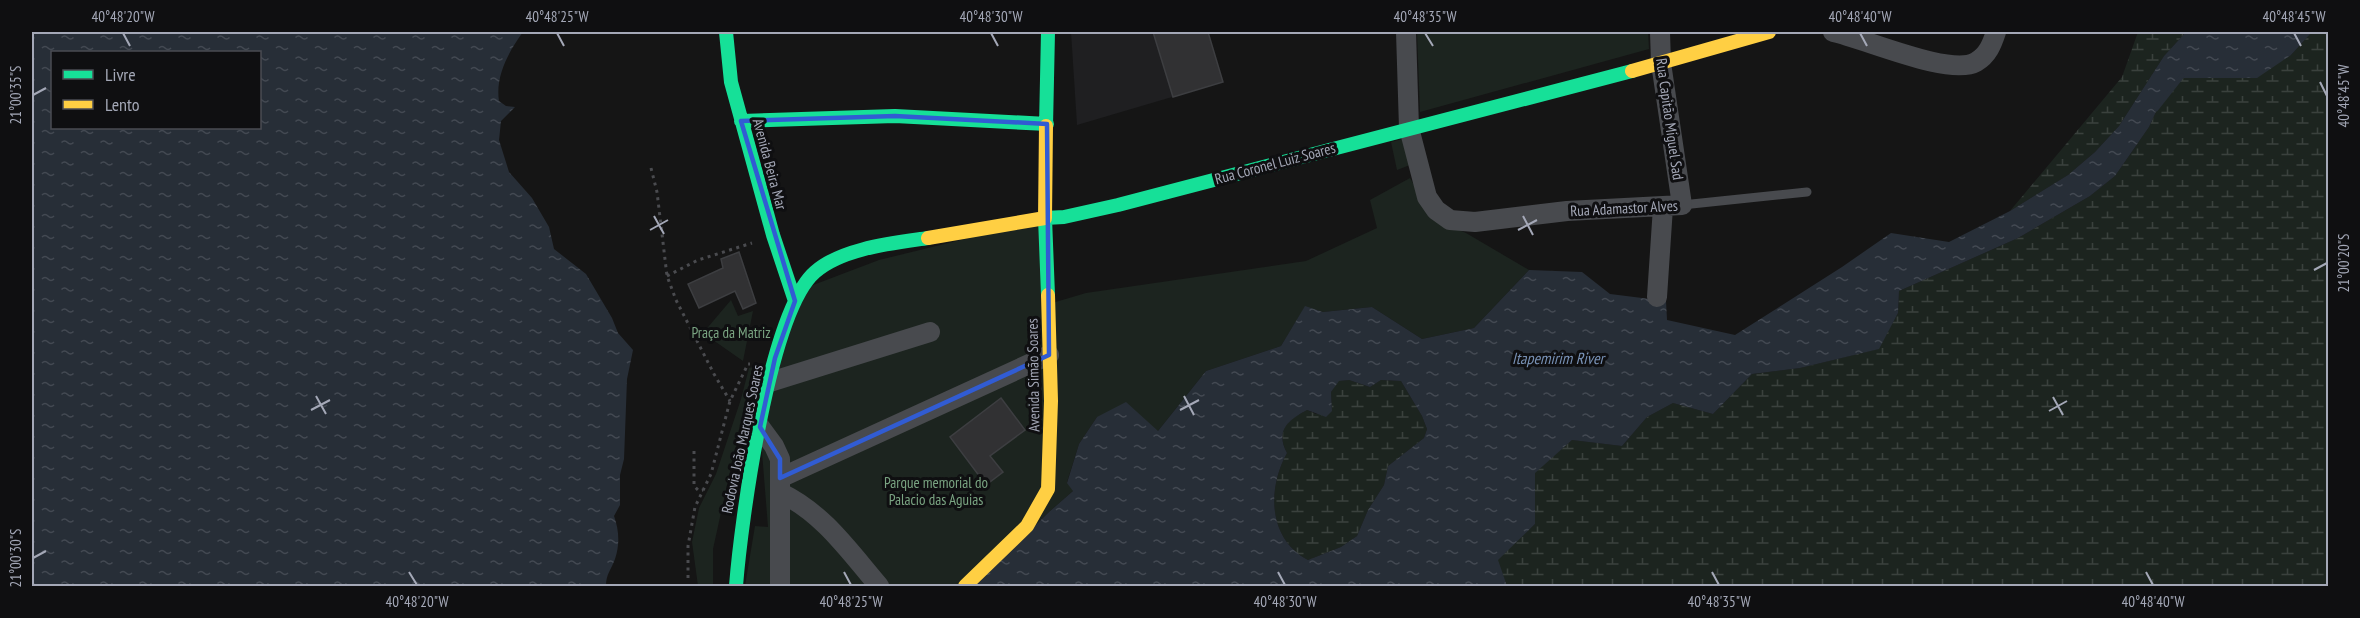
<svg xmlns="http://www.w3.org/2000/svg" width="2360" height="618" viewBox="0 0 2360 618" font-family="'PT Sans Narrow',sans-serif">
<defs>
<pattern id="wetland-marsh" width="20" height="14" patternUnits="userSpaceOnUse" patternTransform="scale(1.5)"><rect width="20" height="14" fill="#1c241f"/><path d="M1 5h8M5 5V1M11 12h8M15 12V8" fill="none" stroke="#3a413d"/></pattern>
<pattern id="water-ripples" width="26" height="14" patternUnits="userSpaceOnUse" patternTransform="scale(1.5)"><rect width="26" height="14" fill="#272e37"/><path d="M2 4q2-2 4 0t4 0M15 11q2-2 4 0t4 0" fill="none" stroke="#434952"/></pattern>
</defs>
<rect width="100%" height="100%" fill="#151515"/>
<path fill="#1f1f21" d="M1071,32H1208L1223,82L1077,125Z"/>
<path fill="#1c241f" d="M1417,32H1648L1649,49L1420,112Z
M1406,138L1410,165L1397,170L1391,142Z
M1410,178L1434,219L1466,233L1529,270L1474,328L1422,339L1372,307L1323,312L1305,307L1281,346L1206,371L1158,431L1097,417L1079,444L1067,482L1074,490L1049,512L974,586H745L755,526L768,527L760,427L800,290L879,260L1039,221L1042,306L1086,293L1306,261L1377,228L1370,200Z
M731,300L738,316L753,311L743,361L703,333Z
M757,366L733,458L713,549V586H698L692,542L699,508L716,474L741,399L749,368Z"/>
<path fill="url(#wetland-marsh)" d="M2138,32H2186L2164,56L2119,126L2095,152L2068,175L2010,211L2122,77Z
M2312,32H2328V586H1507L1497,560L1535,524V472L1572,440L1622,446L1647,417L1673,403L1713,414L1752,374L1800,368L1878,349L1898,313L1899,291L2018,238L2090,196L2115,176L2149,127L2160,103L2176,81L2183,78L2214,77L2291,55Z
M1349,380L1370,387L1381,380L1401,381L1422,416L1427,429L1424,438L1388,466L1384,485L1368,510L1357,536L1341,547L1308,560C1268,539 1267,489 1287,453C1275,430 1288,420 1307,410L1316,414L1332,411L1331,392L1338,381Z"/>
<path fill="url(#water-ripples)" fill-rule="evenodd" d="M32,32H523C509,51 495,76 499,101L506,106L515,107L501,121L499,140L509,172L532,198L549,227L554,249L586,274L612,318L618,333L633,350L627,379L624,459L620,475V505L614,516C619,530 620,544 615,559C611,570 606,574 606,586H32ZM52,52H260V128H52Z
M2186,32H2312L2291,55L2257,78H2183L2176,81L2160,103L2149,127L2115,176L2090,196L2018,238L1899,291L1898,313L1879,349L1800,368L1752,374L1713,414L1673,403L1647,417L1622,446L1572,440L1535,473V524L1498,560L1507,586H974L1049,512L1073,491L1067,483L1079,444L1097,417L1126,402L1158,431L1206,371L1281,346L1305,306L1323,312L1372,307L1422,339L1474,328L1529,270L1582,272L1610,294L1666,301L1667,320L1735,335L1842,267L1891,233L1949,242L2010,211L2068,175L2095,152L2119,126L2164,56ZM1349,380L1370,387L1381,380L1401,381L1422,416L1427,429L1424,438L1388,466L1384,485L1368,510L1357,536L1341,547L1308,560C1268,539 1267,489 1287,453C1275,431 1288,420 1307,410L1326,417L1332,411L1331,392L1339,381Z"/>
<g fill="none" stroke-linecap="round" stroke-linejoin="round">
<path stroke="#272e37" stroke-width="5" d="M2156,109L2182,76"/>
</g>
<path fill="#313133" stroke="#3d3e41" stroke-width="1.5" d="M1153,32H1208L1223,82L1173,97Z
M739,252L756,303L743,309L735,291L699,308L688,284L723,268L721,259Z
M1001,398L1025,430L990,456L1003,472L986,485L950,437Z"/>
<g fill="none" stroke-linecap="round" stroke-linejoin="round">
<path stroke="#4a4b4f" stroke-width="3" stroke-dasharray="3 4.5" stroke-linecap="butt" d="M651,168L657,192L667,276L676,300L714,374L730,401
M667,276L698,260L752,243
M694,451V486L699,491L703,490
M688,578V546L695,507L711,474L730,401L748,364H750"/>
<path stroke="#484a4e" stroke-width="9" d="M1682,205L1807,192"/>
<path stroke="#484a4e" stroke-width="20" d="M1406,32L1409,128L1427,197L1436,210L1450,220L1475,222L1567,211L1682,205L1661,63L1660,32
M1833,32C1863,38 1950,77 1976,62C1988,55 1992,44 1996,32
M1657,297L1663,207
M770,382L930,332
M760,427L774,446L780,459V586
M780,478L1049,355
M781,493C823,513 849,551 879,586"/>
<path stroke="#16e098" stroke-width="14" d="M726,32L731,82L773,235L795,301
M741,121L895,116L1047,124
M1046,126L1048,32
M1048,295L1045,218L1064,217L1118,205L1632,71
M736,586C741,522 769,312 815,272C842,248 894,243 928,238"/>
<path stroke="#ffcf43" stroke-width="14" d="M1632,71L1769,32
M928,238L1045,218L1046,126
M965,586L1027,526L1048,489L1051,401L1048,295"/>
</g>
<path fill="none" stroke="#315cd3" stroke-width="4.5" stroke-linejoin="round" d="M895,116L1047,124L1049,355L780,478V459L760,427L775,358L795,301L741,121Z"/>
<path fill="none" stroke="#a4a8b7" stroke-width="2" d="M123,33L130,46M557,33L564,46M991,33L998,46M1425,33L1433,46M1860,33L1867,46M2294,33L2301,46M2320,82L2327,96M33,95L46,88M654,216L664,234M1523,216L1533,235M650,230L668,220M1518,230L1537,220M2314,270L2327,263M316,396L326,414M1184,396L1194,415M2053,397L2063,415M311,410L330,400M1180,410L1199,400M2049,411L2067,401M33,558L46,551M409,572L417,585M844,572L851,585M1278,572L1285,585M1712,572L1719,585M2146,572L2153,585"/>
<g text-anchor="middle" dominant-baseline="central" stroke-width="6" stroke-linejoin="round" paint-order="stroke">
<g font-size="15" fill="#a4a8b7" stroke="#0f0f11">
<text transform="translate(1670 119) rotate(82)">Rua Capitão Miguel Sad</text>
<text transform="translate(1275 163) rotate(-15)">Rua Coronel Luiz Soares</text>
<text transform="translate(770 164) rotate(75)">Avenida Beira Mar</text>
<text transform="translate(1624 208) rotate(-3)">Rua Adamastor Alves</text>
<text transform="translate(1033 375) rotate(-91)">Avenida Simão Soares</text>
<text transform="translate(742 439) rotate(-78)">Rodovia João Marques Soares</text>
</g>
<g font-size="15" fill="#7aa482" stroke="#0f0f11">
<text x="731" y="332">Praça da Matriz</text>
<text x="936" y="482">Parque memorial do<tspan x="936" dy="17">Palacio das Aguias</tspan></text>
</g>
<g font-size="16" font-style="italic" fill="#7891b5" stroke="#0f0f11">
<text x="1558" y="358">Itapemirim River</text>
</g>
</g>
<rect width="2360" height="618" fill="none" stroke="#0f0f11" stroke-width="66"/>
<rect x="51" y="51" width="210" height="78" fill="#0f0f11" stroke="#4b4c53" stroke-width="1.5"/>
<rect x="63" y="70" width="30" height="9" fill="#16e098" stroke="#4b4c53" stroke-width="1.5"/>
<text x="105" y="81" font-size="18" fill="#a4a8b7">Livre</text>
<rect x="63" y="100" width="30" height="9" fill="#ffcf43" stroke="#4b4c53" stroke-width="1.5"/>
<text x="105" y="111" font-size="18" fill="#a4a8b7">Lento</text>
<rect x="33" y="33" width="2294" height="552" fill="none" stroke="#a4a8b7" stroke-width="2"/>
<g font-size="15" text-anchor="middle" fill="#a4a8b7">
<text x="123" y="22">40°48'20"W</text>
<text x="557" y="22">40°48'25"W</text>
<text x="991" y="22">40°48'30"W</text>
<text x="1425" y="22">40°48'35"W</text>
<text x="1860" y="22">40°48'40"W</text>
<text x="2294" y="22">40°48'45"W</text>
<text transform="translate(16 95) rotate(-90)" y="5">21°00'35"S</text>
<text transform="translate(2344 96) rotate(-90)" y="5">40°48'45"W</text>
<text transform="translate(2344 263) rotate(-90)" y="5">21°00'20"S</text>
<text transform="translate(16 558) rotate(-90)" y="5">21°00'30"S</text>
<text x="417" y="607">40°48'20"W</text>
<text x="851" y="607">40°48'25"W</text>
<text x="1285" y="607">40°48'30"W</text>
<text x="1719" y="607">40°48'35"W</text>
<text x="2153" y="607">40°48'40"W</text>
</g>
</svg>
